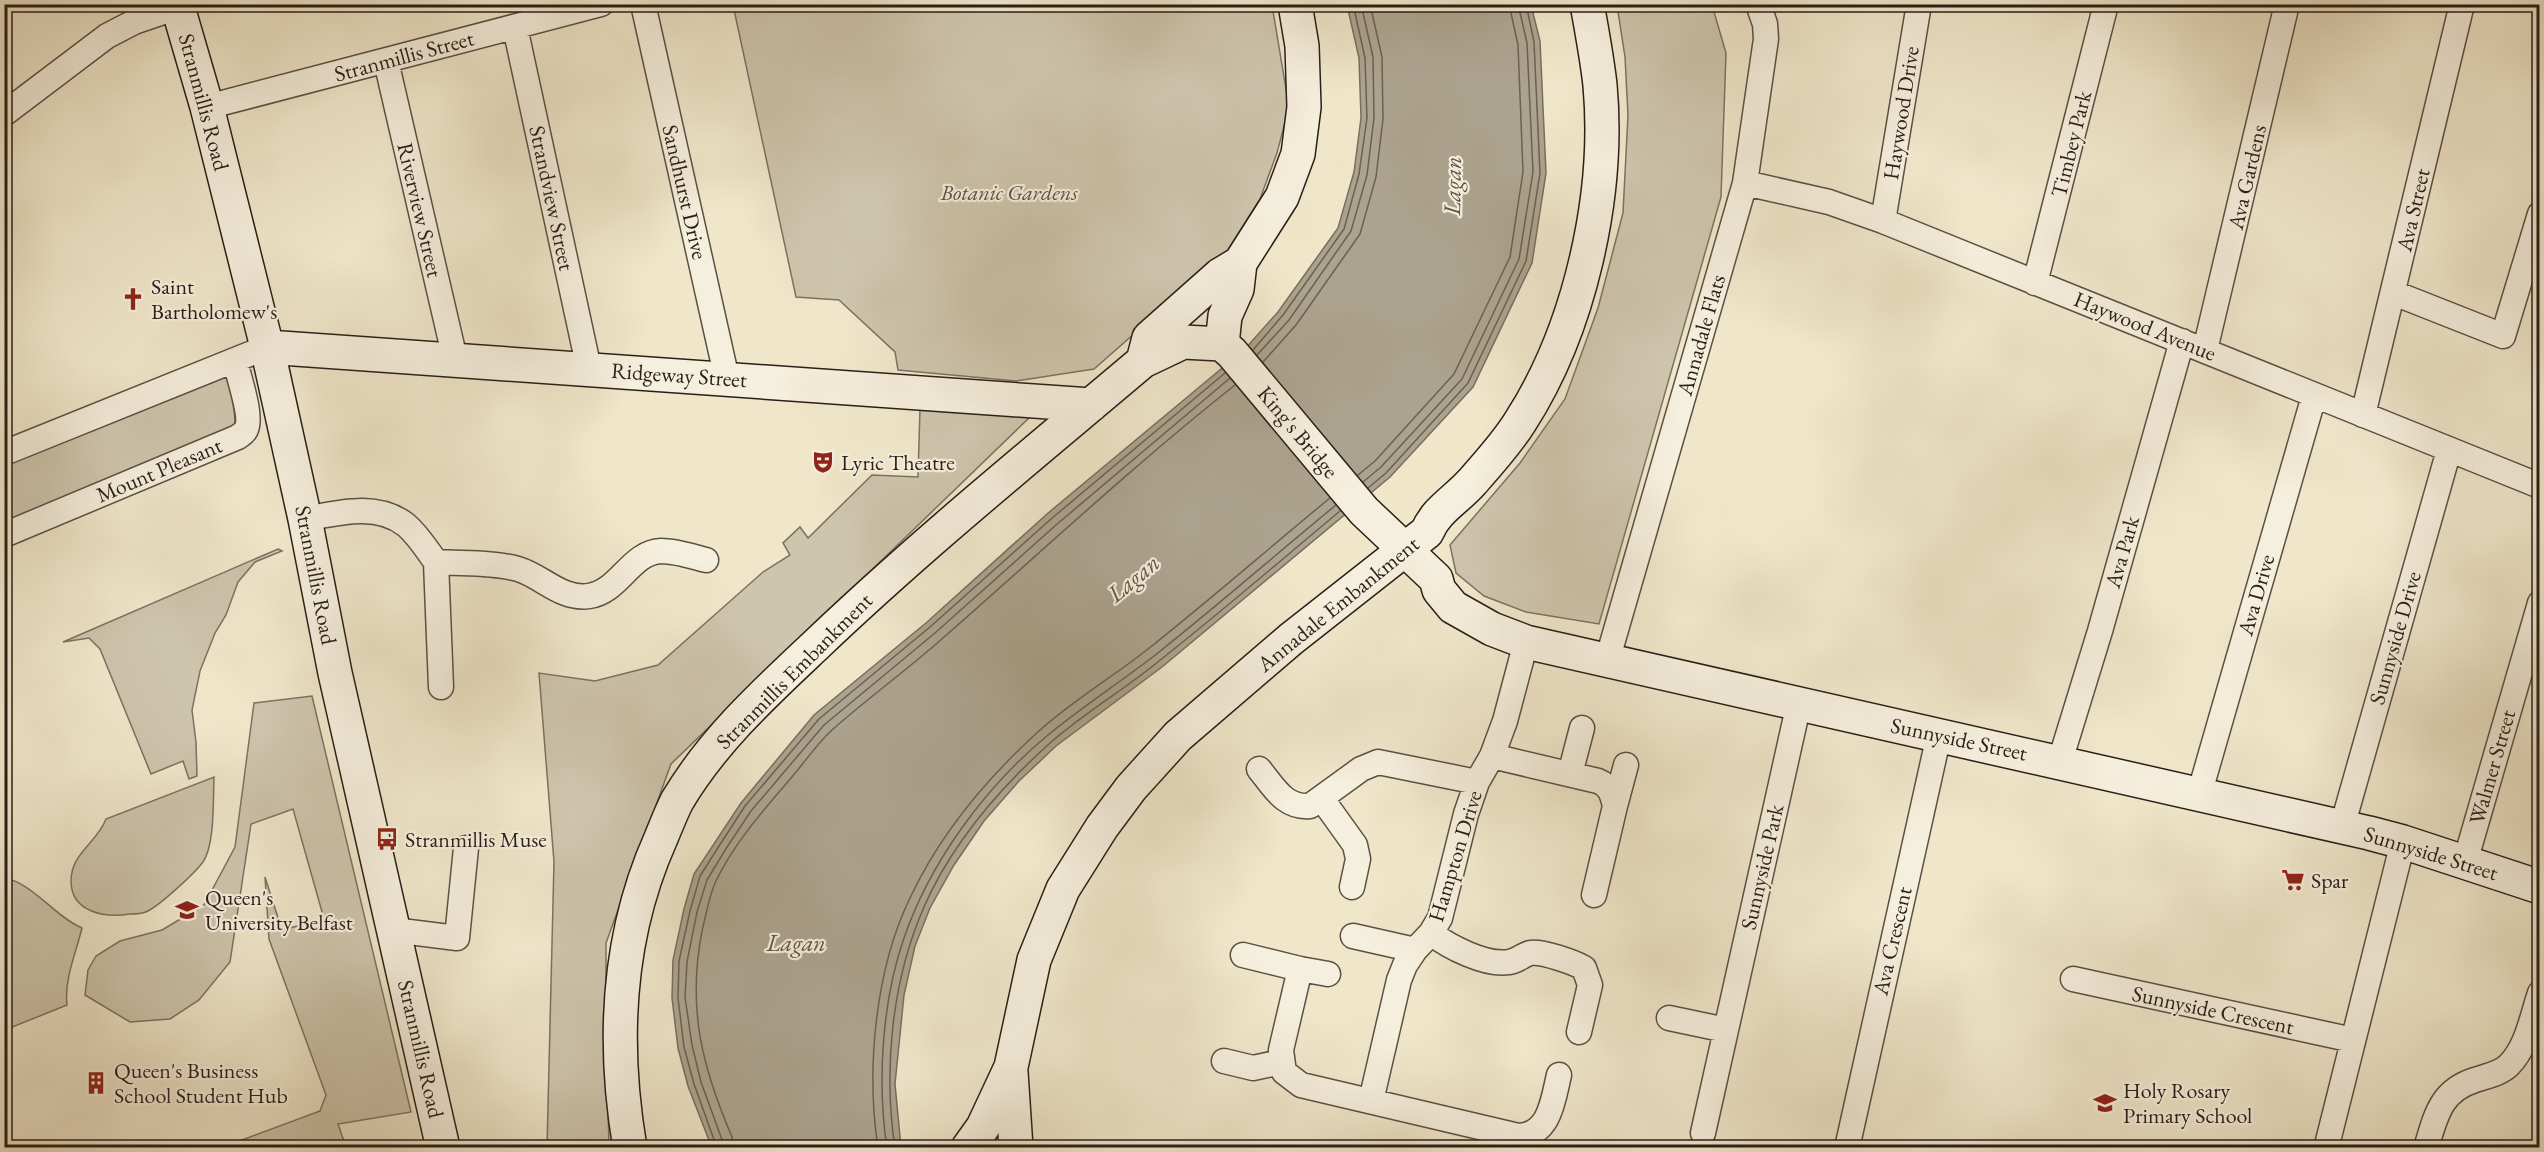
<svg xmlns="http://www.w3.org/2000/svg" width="2544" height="1152" viewBox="0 0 2544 1152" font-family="'EB Garamond',serif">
<rect width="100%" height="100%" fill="#f0e7cb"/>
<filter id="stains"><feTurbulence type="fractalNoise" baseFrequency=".00333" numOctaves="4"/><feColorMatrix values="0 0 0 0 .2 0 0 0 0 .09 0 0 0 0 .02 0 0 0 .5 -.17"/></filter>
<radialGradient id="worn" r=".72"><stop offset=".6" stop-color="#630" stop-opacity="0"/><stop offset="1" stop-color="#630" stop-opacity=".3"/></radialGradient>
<path fill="#cec5ad" stroke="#7c7262" stroke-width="1.5" d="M733,5H1272L1289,107L1277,153L1260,199L1226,253L1094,369L1016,381L898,370L895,352L839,300L796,297Z
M1617,5H1712L1726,53L1721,197L1599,624L1526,612L1484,596L1456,573L1450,545L1520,463L1565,399L1598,308L1623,213L1628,115L1625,57Z
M224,371L240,416L236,428L5,523V461Z
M920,408L1030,417L671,764L606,943V1035L609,1147H547L554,862L539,673L595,681L658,665L763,572L790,555L783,543L800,527L808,538L872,475L918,477Z
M278,549L282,551L255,562L238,582L226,615L215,633L200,671L192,710L196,742L197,776L189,779L183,761L151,774L100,649L89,638L63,642Z
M312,696L411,1112L338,1124L346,1147H230L242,1140L320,1111L326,1095L269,939L265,877L282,930L324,919L293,809L251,824L230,962L199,1000L170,1019L130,1022L85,995L88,970L96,956L120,941L162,930L204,905L235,847L254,703Z
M214,777C213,798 215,845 203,862C194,874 161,904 148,911C143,914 136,914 130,914C106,918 71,913 71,881C71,853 97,843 106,819Z
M4,878C32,882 55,917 82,928C76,953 64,979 67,1005L5,1030Z"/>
<path fill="#aca38e" stroke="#786e5f" stroke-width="1.5" d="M1347,5H1531L1540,41L1546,173L1532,263L1473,387L1390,477L1162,667L1056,746L1019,781L984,821L954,865L930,908L915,946L904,995L895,1084L901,1147L712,1148L688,1086L678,1048L672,998L673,960L684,909L694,874L741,803L814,715L926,623L1047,514L1245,349L1278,312L1338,228L1354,172L1361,118L1359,58Z"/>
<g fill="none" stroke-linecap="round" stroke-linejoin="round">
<path stroke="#6a6053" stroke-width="1.5" d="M1253,350L1283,315L1344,229L1359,174L1367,118L1365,58L1353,4
M1257,355L1289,320L1351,231L1367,175L1374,118L1373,57L1361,4
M1263,362L1296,325L1360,234L1376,177L1383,119L1382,57L1370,4
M1358,475L1375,461L1454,374L1510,257L1523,172L1518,45L1509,4
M1363,482L1381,467L1462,379L1519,259L1533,172L1527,43L1518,4
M1368,488L1386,473L1468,383L1526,261L1540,173L1534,42L1526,4
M717,1148L694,1084L684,1047L678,998L679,961L690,911L700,876L721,843L745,806L819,719L930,627L1051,519L1225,373
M725,1148L701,1082L692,1045L685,997L687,962L697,912L707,880L727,847L751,811L824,725L935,633L1056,525L1230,378
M734,1148L732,1137C702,1067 687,1008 702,931C706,915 709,897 715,883C734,842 768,805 797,771C808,757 819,742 832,730C868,698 907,670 943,638C1040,553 1134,465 1235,385
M878,1148C866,1070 875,970 910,898C940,834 987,778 1039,731C1073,700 1113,677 1148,649C1210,600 1269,548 1330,498
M887,1148C877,1083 882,1003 903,941C929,863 985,787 1048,735C1082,707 1119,683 1154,656C1216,607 1275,555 1336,505
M895,1148C883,1069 892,980 924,907C951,845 1000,788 1050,743C1084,713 1124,690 1159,661C1220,613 1280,561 1340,511"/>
<g stroke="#5b5045" stroke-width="27">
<path id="street" d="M643,4L727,379
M515,27L589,369
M386,61L455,359
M207,107L601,4
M4,114L107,36L134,22L178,7
M1745,183L1829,202L1883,221L2540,486
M1883,221L1919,4
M2035,283L2106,4
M2394,293L2503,336L2540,214
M2205,350L2287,4
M2363,415L2462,4
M4,453L267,347
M305,519C338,513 377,502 406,525C418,535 427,550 436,562C463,564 492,562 518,569C542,576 561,600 589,596C619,592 631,552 661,551C676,551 691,556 706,560
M4,535L238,437C240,435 243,434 245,431C254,420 238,375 235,361
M436,562L441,687
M1607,661L1745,183L1766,39L1765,24L1758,4
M1492,756L1598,781C1610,786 1612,793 1615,806L1594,895
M2060,761L2100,631L2182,341
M1259,769C1274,787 1284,808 1310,806L1361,769L1378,762L1477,782
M1570,774L1582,728
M2199,795L2314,396
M1322,799L1355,845L1358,859L1352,887
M1615,806L1626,765
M2342,827L2449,450
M2465,862L2540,603
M393,930L457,938L466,848
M1431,933C1449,947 1486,966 1509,962C1517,961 1523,955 1530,953C1542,951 1573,962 1584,968L1590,985L1579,1032
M1353,936L1415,950
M1243,955L1300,969L1281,1050L1284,1072L1301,1085L1518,1136C1550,1135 1553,1100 1559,1075
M1300,969L1328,974
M2073,979L2353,1040
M1669,1018L1726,1030
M1224,1061L1253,1068L1281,1062
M1371,1101L1399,980L1405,965L1415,950L1431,933L1440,918L1466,814L1477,782L1492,756L1505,721L1526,642
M1703,1133L1799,703
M2328,1141L2403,842
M1847,1148L1939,735
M2426,1148C2436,1116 2440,1091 2475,1080C2486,1076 2500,1074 2509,1065C2527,1047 2532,1017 2540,993"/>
</g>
<g stroke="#291e18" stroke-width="36">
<path id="secondary" d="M177,4L207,107L267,347L305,519L335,673L443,1148
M1222,344L1232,353L1364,511L1436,579L1439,590L1453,607L1492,629L1526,642L2369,833L2403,842L2540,887
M1222,344L1225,316L1237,289L1240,263
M267,347L1091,405
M1143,361L1149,338L1220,275L1240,263L1282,197L1298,154L1304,107L1302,46L1295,4
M1011,1072L1016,1148
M630,1148C612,1042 617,936 661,838C666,826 671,813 677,801C713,740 766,692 817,644C921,545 1033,454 1143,361L1183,342L1222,344
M968,1148L983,1127L1011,1067L1034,960L1063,889L1102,827L1131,788L1178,736L1291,639L1427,532C1436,510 1456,500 1472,482C1488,464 1507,443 1520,422C1580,329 1610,195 1600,85C1597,58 1592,31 1587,4"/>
</g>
<use href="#street" stroke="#f5efdd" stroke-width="24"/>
<use href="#secondary" stroke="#f5efdd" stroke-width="33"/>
</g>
<defs>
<g id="church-bare" transform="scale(1.8)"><path d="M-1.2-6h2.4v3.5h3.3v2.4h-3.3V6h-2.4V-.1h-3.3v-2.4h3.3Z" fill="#8f2418" stroke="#f5efdd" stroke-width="2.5" paint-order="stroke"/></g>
<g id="theatre-bare" transform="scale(1.8)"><path d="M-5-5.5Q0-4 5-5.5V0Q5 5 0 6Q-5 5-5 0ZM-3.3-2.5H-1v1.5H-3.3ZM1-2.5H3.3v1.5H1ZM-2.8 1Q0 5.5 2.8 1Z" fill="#8f2418" stroke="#f5efdd" stroke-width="2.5" paint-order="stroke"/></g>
<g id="bus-bare" transform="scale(1.8)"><path d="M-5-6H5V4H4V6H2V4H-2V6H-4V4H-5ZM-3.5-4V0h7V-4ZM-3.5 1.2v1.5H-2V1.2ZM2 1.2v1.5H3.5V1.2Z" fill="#8f2418" stroke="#f5efdd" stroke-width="2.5" paint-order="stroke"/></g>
<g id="supermarket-bare" transform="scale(1.8)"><path d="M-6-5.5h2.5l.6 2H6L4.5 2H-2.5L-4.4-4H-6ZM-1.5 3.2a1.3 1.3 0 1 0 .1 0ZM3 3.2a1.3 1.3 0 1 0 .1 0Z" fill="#8f2418" stroke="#f5efdd" stroke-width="2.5" paint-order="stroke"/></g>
<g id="university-bare" transform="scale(1.8)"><path d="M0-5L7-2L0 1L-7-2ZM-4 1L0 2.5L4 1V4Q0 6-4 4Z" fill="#8f2418" stroke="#f5efdd" stroke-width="2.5" paint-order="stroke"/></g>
<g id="building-bare" transform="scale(1.8)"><path d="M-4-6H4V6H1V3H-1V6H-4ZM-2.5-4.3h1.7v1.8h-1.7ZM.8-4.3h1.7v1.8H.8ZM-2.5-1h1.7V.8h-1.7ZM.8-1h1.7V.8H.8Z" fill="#8f2418" stroke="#f5efdd" stroke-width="2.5" paint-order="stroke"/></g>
<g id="school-bare" transform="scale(1.8)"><path d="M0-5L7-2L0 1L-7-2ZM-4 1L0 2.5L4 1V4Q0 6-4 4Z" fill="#8f2418" stroke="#f5efdd" stroke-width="2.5" paint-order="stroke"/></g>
</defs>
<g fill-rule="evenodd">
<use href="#church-bare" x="133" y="299"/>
<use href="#theatre-bare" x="823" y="462"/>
<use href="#bus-bare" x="387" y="839"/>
<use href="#supermarket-bare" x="2293" y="880"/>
<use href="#university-bare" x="187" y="910"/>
<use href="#building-bare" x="96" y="1083"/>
<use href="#school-bare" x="2105" y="1103"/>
</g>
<g text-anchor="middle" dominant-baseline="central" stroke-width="4.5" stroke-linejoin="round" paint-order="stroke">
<g font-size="22" fill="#291e18" stroke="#f5efdd">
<text transform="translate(404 56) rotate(-15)">Stranmillis Street</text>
<text transform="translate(204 102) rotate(75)">Stranmillis Road</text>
<text transform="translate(1901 113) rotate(-81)">Haywood Drive</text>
<text transform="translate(2071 144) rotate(-76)">Timbey Park</text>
<text transform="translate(2247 177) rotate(-77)">Ava Gardens</text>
<text transform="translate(685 192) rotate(77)">Sandhurst Drive</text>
<text transform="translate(552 198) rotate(78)">Strandview Street</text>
<text transform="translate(420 210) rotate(77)">Riverview Street</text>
<text transform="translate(2413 210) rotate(-77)">Ava Street</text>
<text transform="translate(2145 326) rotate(22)">Haywood Avenue</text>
<text transform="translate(1701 335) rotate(-74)">Annadale Flats</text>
<text transform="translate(679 375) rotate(4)">Ridgeway Street</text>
<text transform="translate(1298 432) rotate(50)">King's Bridge</text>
<text transform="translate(159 470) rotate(-23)">Mount Pleasant</text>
<text transform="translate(2122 552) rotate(-74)">Ava Park</text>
<text transform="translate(316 575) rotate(79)">Stranmillis Road</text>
<text transform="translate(2256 595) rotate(-74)">Ava Drive</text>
<text transform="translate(1338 604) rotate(-39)">Annadale Embankment</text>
<text transform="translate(2395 638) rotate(-74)">Sunnyside Drive</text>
<text transform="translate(794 671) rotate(-45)">Stranmillis Embankment</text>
<text transform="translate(1959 739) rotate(12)">Sunnyside Street</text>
<text transform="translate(2492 767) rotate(-74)">Walmer Street</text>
<text transform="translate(2431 853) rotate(17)">Sunnyside Street</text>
<text transform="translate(1455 856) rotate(-73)">Hampton Drive</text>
<text transform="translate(1762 867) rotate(-77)">Sunnyside Park</text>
<text transform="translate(1892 941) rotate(-77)">Ava Crescent</text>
<text transform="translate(2213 1010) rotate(12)">Sunnyside Crescent</text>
<text transform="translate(421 1049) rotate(77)">Stranmillis Road</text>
</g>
<g font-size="22" font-style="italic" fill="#5b5045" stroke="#f5efdd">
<text x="1009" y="192">Botanic Gardens</text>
</g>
<g font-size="22" fill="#291e18" stroke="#f5efdd" text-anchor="start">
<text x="151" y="286">Saint<tspan x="151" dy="25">Bartholomew's</tspan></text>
<text x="841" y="462">Lyric Theatre</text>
<text x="405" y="839">Stranmillis Muse</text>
<text x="2311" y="880">Spar</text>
<text x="205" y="897">Queen's<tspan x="205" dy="25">University Belfast</tspan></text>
<text x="114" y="1070">Queen's Business<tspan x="114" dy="25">School Student Hub</tspan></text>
<text x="2123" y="1090">Holy Rosary<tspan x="2123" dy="25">Primary School</tspan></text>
</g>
<g font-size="24" font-style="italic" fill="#5d5347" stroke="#f5efdd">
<text transform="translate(1452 186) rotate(-89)">Lagan</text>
<text transform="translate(1133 578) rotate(-40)">Lagan</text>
<text x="796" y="942">Lagan</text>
</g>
</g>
<rect width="2544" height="1152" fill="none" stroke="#f0e7cb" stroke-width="24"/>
<rect x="6" y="6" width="2532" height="1140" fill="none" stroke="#291e18" stroke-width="3"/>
<rect x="12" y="12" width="2520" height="1128" fill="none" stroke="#291e18" stroke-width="1.5"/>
<rect width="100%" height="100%" filter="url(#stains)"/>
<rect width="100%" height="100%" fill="url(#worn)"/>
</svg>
